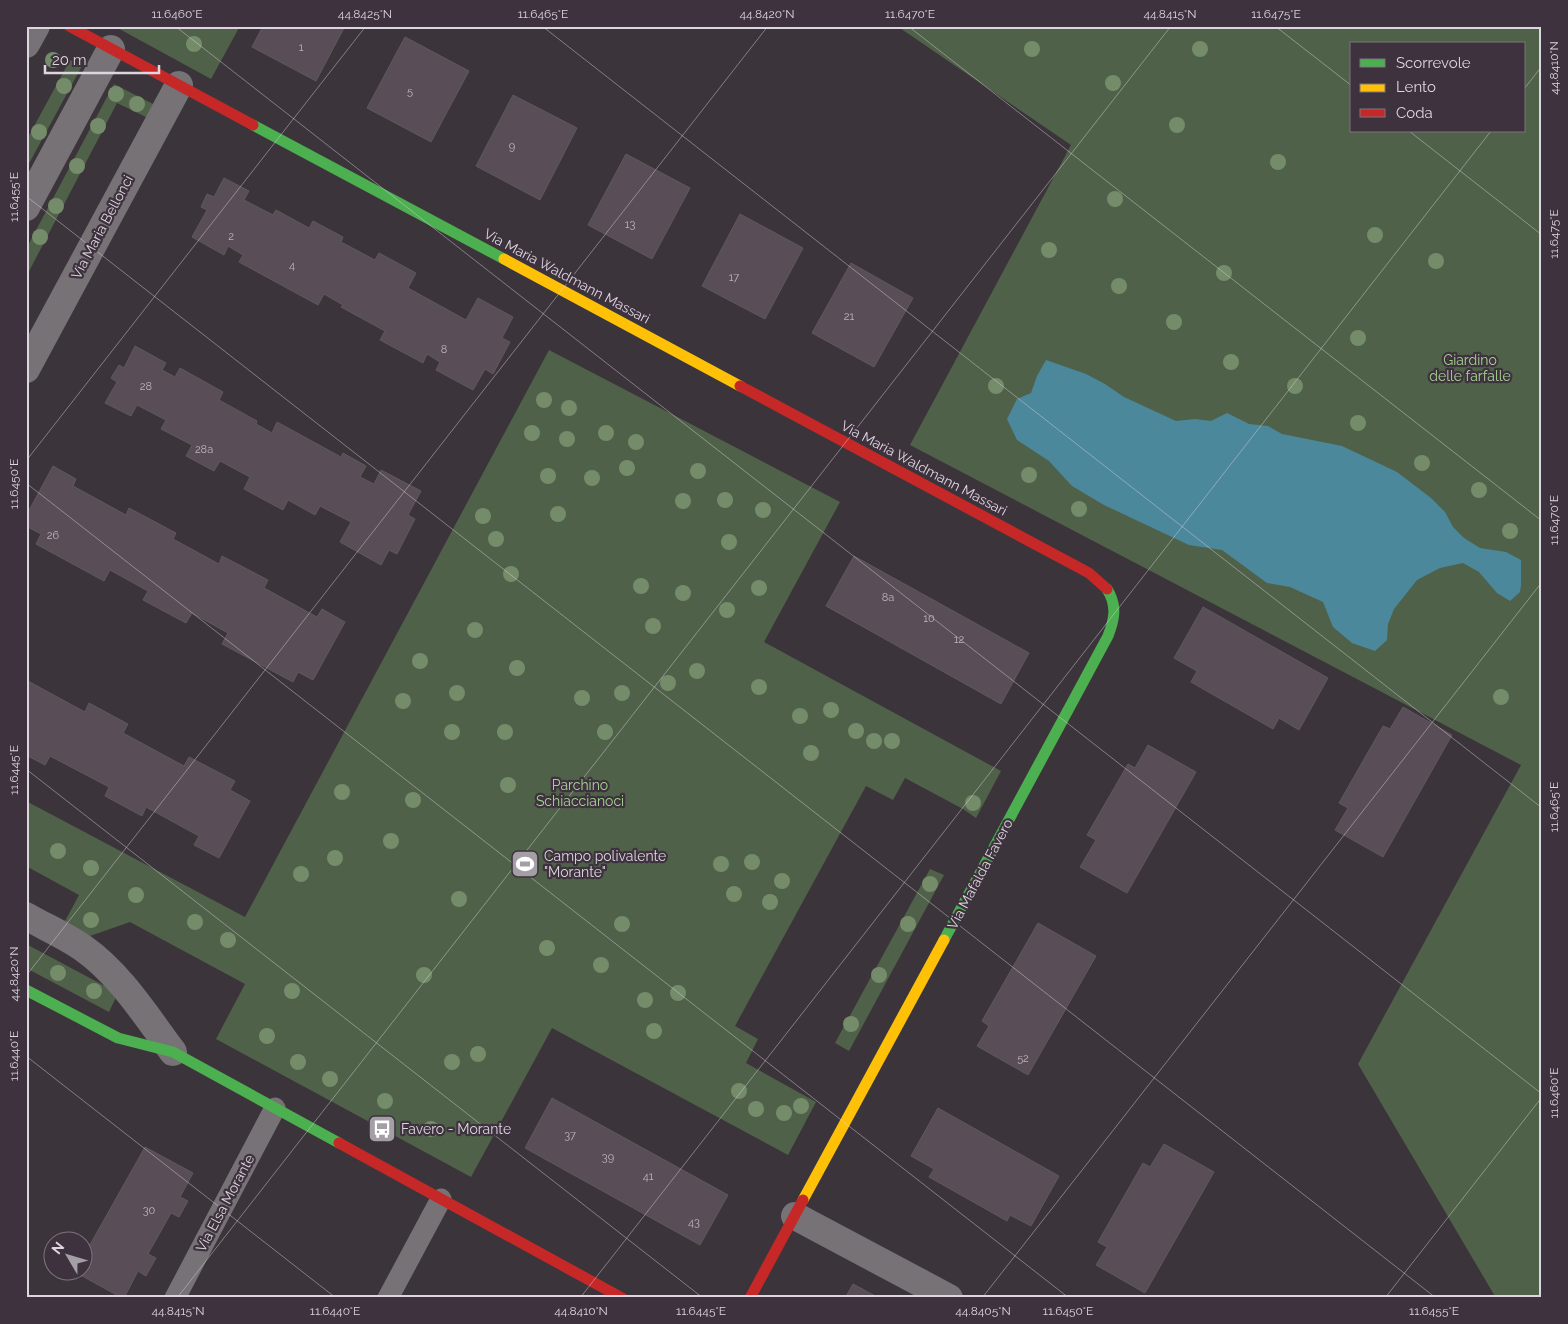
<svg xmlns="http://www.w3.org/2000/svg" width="1568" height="1324" viewBox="0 0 1568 1324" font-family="Raleway,sans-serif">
<rect width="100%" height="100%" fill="#3b353b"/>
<path fill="#506149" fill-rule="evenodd" d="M114,26H240L211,79Z
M897,26H1542V1298H1496L1358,1064L1521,765L910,445L1071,145ZM1352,44H1524V131H1352Z
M70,60L82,66L26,169V141Z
M114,84L155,105L148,118L117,103L26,277V249Z
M549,350L840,502L764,642L1001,771L976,818L963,809L905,778L893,800L866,786L735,1026L758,1039L746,1063L816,1102L788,1155L552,1028L471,1177L216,1039L245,984L130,922L90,936L64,923L79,895L26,866V801L245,917Z
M930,869L944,875L849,1051L835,1043Z
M26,944L118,993L109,1012L26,968Z"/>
<path fill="#4b889b" d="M1046,360L1086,374L1105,384L1124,397L1176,421L1195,419L1211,421L1227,413L1249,424L1268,426L1282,434L1342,446L1397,472L1431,498L1445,512L1453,527L1464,538L1480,548L1506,552L1521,560V585L1520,592L1510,601L1497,593L1479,572L1463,563L1440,568L1417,580L1394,609L1388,624L1387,640L1375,651L1352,643L1333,627L1323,602L1290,587L1267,583L1222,550L1189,545L1104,505L1072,486L1049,461L1017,440L1007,419L1017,399L1031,393L1037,376Z"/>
<path fill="#594e57" stroke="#5e595d" d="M263,26H345L316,81L252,47Z
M405,37L469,71L431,142L367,108Z
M513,95L577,128L540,200L476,166Z
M626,154L690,188L652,259L588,225Z
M224,178L249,191L244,200L273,215L276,210L309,228L313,221L343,237L341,242L375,260L379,253L416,273L408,288L466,320L478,298L513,317L502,338L510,342L493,374L485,369L473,390L436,370L440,362L427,354L423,363L380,340L385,331L341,307L343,305L324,294L318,305L239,262L243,255L228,246L224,255L192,237L207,210L201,207L207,194L214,197Z
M740,214L803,248L765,319L702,286Z
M851,263L913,298L874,367L812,333Z
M135,346L166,363L162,370L175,377L180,368L223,392L219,400L257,421L256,424L272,433L277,422L341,457L343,453L366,466L360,477L374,484L381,470L421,491L408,515L415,519L397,554L389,550L381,565L340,542L351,522L320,506L315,515L288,500L283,510L244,489L250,477L220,461L214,471L186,456L192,445L161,429L166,420L137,405L131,416L105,403L117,382L111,378L119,365L124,368Z
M53,466L76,479L73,486L126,515L129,508L176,533L173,539L219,564L222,556L268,580L264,588L317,617L322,609L345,622L313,680L298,672L293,682L222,644L228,633L192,613L186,623L143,600L148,591L110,570L104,581L36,544L41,534L26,526V516Z
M854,556L1029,653L1001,704L826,606Z
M1203,607L1328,678L1299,730L1279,718L1273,729L1191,682L1197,671L1174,658Z
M26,680L85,712L89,703L128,724L123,733L184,766L189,757L235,781L230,790L250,801L219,858L194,845L199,836L146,807L142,816L105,796L109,787L50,756L45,765L26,755Z
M1403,707L1452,735L1383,857L1335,830L1348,808L1339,803L1383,726L1390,729Z
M1148,745L1196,772L1127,893L1080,867L1096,840L1087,835L1128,764L1135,768Z
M1038,923L1096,956L1028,1075L977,1046L989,1026L982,1021Z
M552,1098L728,1195L700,1245L525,1148Z
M938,1108L1059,1176L1031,1226L1010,1215L1007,1221L929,1177L934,1169L911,1156Z
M1164,1144L1214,1172L1145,1293L1096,1265L1107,1247L1098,1242L1143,1163L1150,1167Z
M145,1147L193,1173L180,1197L188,1201L179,1217L171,1213L148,1254L156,1258L146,1276L138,1271L124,1298H122L75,1272H82V1259Z
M853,1284L879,1298H845Z"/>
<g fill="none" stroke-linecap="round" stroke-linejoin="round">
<path stroke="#767276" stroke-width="21" d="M175,1298L275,1108
M388,1298L441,1199"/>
<path stroke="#767276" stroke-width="28" d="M26,44L36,26
M26,207L111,49
M26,369L179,85
M26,916C45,927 66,936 83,948C120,974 146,1016 173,1052
M795,1216L949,1298"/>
<path stroke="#4caf50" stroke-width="11" d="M253,125L504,259
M944,940L1108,636C1115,618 1117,605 1107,589
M26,990L118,1038L173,1052L339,1143"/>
<path stroke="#ffc107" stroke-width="11" d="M504,259L740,386
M803,1200L944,940"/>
<path stroke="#c62828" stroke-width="11" d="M69,26L253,125
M740,386L1089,573L1107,589
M339,1143L622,1298
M750,1298L803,1200"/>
</g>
<g fill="#758c6a">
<circle cx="194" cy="44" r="8"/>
<circle cx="1032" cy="49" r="8"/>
<circle cx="1200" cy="49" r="8"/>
<circle cx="53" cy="60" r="8"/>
<circle cx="1113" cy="83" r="8"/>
<circle cx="64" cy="86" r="8"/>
<circle cx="116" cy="94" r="8"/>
<circle cx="137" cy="104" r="8"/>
<circle cx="1177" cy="125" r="8"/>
<circle cx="98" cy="126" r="8"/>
<circle cx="39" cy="132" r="8"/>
<circle cx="1278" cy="162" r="8"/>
<circle cx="77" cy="166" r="8"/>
<circle cx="1115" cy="199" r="8"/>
<circle cx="56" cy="206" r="8"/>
<circle cx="1375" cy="235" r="8"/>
<circle cx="40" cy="237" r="8"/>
<circle cx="1049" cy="250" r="8"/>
<circle cx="1436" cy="261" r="8"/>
<circle cx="1224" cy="273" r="8"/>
<circle cx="1119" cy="286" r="8"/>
<circle cx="1174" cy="322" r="8"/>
<circle cx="1358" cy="338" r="8"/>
<circle cx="1231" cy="362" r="8"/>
<circle cx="996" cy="386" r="8"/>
<circle cx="1295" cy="386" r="8"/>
<circle cx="544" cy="400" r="8"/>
<circle cx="569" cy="408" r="8"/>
<circle cx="1358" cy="423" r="8"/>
<circle cx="532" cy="433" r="8"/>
<circle cx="606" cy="433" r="8"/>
<circle cx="567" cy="439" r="8"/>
<circle cx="636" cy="442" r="8"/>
<circle cx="1422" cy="463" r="8"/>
<circle cx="627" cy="468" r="8"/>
<circle cx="698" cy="471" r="8"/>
<circle cx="1029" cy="475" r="8"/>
<circle cx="548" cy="476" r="8"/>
<circle cx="592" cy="478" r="8"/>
<circle cx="1479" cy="490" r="8"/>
<circle cx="725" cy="500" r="8"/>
<circle cx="683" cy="501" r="8"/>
<circle cx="1079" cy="509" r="8"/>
<circle cx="763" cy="510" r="8"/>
<circle cx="558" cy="514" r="8"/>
<circle cx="483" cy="516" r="8"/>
<circle cx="1510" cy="531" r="8"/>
<circle cx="496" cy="539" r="8"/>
<circle cx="729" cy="542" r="8"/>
<circle cx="511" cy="574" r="8"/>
<circle cx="641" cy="586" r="8"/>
<circle cx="759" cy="588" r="8"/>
<circle cx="683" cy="593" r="8"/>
<circle cx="727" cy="610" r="8"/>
<circle cx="653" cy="626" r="8"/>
<circle cx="475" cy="630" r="8"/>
<circle cx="420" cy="661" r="8"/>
<circle cx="517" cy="668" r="8"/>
<circle cx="697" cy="671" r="8"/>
<circle cx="668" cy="683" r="8"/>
<circle cx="759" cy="687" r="8"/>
<circle cx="457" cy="693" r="8"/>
<circle cx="622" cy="693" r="8"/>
<circle cx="1501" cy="697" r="8"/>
<circle cx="582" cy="698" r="8"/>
<circle cx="403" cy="701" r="8"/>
<circle cx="831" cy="710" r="8"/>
<circle cx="800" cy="716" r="8"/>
<circle cx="856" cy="731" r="8"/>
<circle cx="452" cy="732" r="8"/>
<circle cx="505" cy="732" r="8"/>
<circle cx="605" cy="732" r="8"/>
<circle cx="874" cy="741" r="8"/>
<circle cx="892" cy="741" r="8"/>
<circle cx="811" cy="753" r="8"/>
<circle cx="508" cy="785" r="8"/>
<circle cx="342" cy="792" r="8"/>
<circle cx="413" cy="800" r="8"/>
<circle cx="973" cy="803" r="8"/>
<circle cx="391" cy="841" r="8"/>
<circle cx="58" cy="851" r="8"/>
<circle cx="335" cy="858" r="8"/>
<circle cx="752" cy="862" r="8"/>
<circle cx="721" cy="864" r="8"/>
<circle cx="91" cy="868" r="8"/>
<circle cx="301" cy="874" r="8"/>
<circle cx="782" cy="881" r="8"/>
<circle cx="930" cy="884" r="8"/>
<circle cx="734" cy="894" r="8"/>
<circle cx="136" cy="895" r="8"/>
<circle cx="459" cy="899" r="8"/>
<circle cx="770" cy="902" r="8"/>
<circle cx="91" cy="920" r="8"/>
<circle cx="195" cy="922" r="8"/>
<circle cx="622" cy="924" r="8"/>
<circle cx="908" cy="924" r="8"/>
<circle cx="228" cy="940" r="8"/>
<circle cx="547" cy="948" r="8"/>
<circle cx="601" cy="965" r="8"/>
<circle cx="58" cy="973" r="8"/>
<circle cx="424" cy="975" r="8"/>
<circle cx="879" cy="975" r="8"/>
<circle cx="94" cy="991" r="8"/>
<circle cx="292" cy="991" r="8"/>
<circle cx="678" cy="993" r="8"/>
<circle cx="645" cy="1000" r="8"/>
<circle cx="851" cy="1024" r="8"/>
<circle cx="654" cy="1031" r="8"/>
<circle cx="267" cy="1036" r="8"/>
<circle cx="478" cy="1054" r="8"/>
<circle cx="298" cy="1062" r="8"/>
<circle cx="452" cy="1062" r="8"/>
<circle cx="330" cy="1079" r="8"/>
<circle cx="739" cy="1091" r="8"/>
<circle cx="385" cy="1101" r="8"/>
<circle cx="801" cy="1106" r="8"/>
<circle cx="756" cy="1109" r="8"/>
<circle cx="784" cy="1113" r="8"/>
<circle cx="431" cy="1129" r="8"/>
</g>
<path fill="none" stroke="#ddd6de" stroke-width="1" stroke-opacity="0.45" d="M175,26L1542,1094M542,26L1542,808M908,26L1542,521M1275,26L1352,86M1524,89L1542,66M1409,131L1542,235M26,196L1436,1298M26,461L366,26M26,483L1069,1298M26,769L703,1298M26,976L768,26M26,1056L336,1298M177,1298L1171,26M580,1298L1491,131M982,1298L1542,582M1385,1298L1542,1097"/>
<defs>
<g id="stadium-square" transform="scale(1.4375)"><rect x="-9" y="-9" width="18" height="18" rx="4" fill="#a49ea5" stroke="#3d323e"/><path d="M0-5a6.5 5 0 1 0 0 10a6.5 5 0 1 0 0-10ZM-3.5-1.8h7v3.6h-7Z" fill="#fff"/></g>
<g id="bus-square" transform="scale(1.4375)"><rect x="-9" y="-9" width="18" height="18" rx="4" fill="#a49ea5" stroke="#3d323e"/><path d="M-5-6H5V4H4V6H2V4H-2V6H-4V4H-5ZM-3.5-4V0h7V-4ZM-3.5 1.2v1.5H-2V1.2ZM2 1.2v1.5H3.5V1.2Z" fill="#fff"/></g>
</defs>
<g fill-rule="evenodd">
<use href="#stadium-square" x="525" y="864"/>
<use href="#bus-square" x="382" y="1129"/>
</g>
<g text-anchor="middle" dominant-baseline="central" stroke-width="4.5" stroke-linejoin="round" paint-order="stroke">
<g font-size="11" fill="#bcb4bc">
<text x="301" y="47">1</text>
<text x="410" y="91">5</text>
<text x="512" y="146">9</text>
<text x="630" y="224">13</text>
<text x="231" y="236">2</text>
<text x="292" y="265">4</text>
<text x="734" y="277">17</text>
<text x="849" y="316">21</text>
<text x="444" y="349">8</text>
<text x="146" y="386">28</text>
<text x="204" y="449">28a</text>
<text x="53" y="535">26</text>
<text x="888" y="597">8a</text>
<text x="929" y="618">10</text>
<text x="959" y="639">12</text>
<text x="1023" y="1058">52</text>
<text x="570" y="1135">37</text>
<text x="608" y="1157">39</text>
<text x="648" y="1176">41</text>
<text x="149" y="1210">30</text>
<text x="694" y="1222">43</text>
</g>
<g font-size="14" fill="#ddd6de" stroke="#3d323e">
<text transform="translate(102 227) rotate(-62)">Via Maria Bellonci</text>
<text transform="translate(567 276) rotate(28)">Via Maria Waldmann Massari</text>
<text transform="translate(924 468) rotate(28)">Via Maria Waldmann Massari</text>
<text transform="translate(980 874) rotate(-62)">Via Mafalda Favero</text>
<text transform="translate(225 1203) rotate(-62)">Via Elsa Morante</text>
</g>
<g font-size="14" fill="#a5d490" stroke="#3d323e">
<text x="1470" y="360">Giardino<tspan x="1470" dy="16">delle farfalle</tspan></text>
<text x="580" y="785">Parchino<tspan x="580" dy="16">Schiaccianoci</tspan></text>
</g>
<g font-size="14" fill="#ddd6de" stroke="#3d323e" text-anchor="start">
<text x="544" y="856">Campo polivalente<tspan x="544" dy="16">"Morante"</tspan></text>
<text x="401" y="1129">Favero - Morante</text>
</g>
</g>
<rect width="1568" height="1324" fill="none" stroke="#3d323e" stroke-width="55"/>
<rect x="1350" y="42" width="175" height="90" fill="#3d323e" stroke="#7d747e"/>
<rect x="1360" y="59" width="25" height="8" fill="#4caf50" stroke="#7d747e"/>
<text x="1396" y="68" font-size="15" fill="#ddd6de">Scorrevole</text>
<rect x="1360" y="84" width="25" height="8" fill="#ffc107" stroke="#7d747e"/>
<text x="1396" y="92" font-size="15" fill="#ddd6de">Lento</text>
<rect x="1360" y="109" width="25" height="8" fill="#c62828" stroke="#7d747e"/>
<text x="1396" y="118" font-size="15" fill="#ddd6de">Coda</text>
<g transform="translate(68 1256) rotate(308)"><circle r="24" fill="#3d323e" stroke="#7d747e"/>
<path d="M0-4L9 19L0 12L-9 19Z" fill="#a49ea5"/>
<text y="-8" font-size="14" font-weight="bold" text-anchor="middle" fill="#ddd6de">N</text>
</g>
<path d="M45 65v8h114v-8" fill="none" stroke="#ddd6de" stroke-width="2.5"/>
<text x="52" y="65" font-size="15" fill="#ddd6de" stroke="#3d323e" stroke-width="4" paint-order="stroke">20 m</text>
<rect x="28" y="28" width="1512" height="1268" fill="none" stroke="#ddd6de" stroke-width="2"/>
<g font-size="12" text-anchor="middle" fill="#ddd6de">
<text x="177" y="18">11.6460°E</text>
<text x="365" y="18">44.8425°N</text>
<text x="543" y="18">11.6465°E</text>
<text x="767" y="18">44.8420°N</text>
<text x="910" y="18">11.6470°E</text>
<text x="1170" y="18">44.8415°N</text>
<text x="1276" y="18">11.6475°E</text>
<text transform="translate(1554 68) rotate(-90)" y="4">44.8410°N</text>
<text transform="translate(14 197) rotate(-90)" y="4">11.6455°E</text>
<text transform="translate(1554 234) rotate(-90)" y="4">11.6475°E</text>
<text transform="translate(14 484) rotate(-90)" y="4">11.6450°E</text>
<text transform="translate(1554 520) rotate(-90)" y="4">11.6470°E</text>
<text transform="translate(14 770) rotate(-90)" y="4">11.6445°E</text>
<text transform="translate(1554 807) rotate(-90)" y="4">11.6465°E</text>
<text transform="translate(14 974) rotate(-90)" y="4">44.8420°N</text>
<text transform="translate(14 1056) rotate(-90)" y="4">11.6440°E</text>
<text transform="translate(1554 1093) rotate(-90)" y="4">11.6460°E</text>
<text x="178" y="1315">44.8415°N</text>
<text x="335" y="1315">11.6440°E</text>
<text x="581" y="1315">44.8410°N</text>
<text x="701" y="1315">11.6445°E</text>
<text x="983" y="1315">44.8405°N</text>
<text x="1068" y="1315">11.6450°E</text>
<text x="1434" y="1315">11.6455°E</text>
</g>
</svg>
